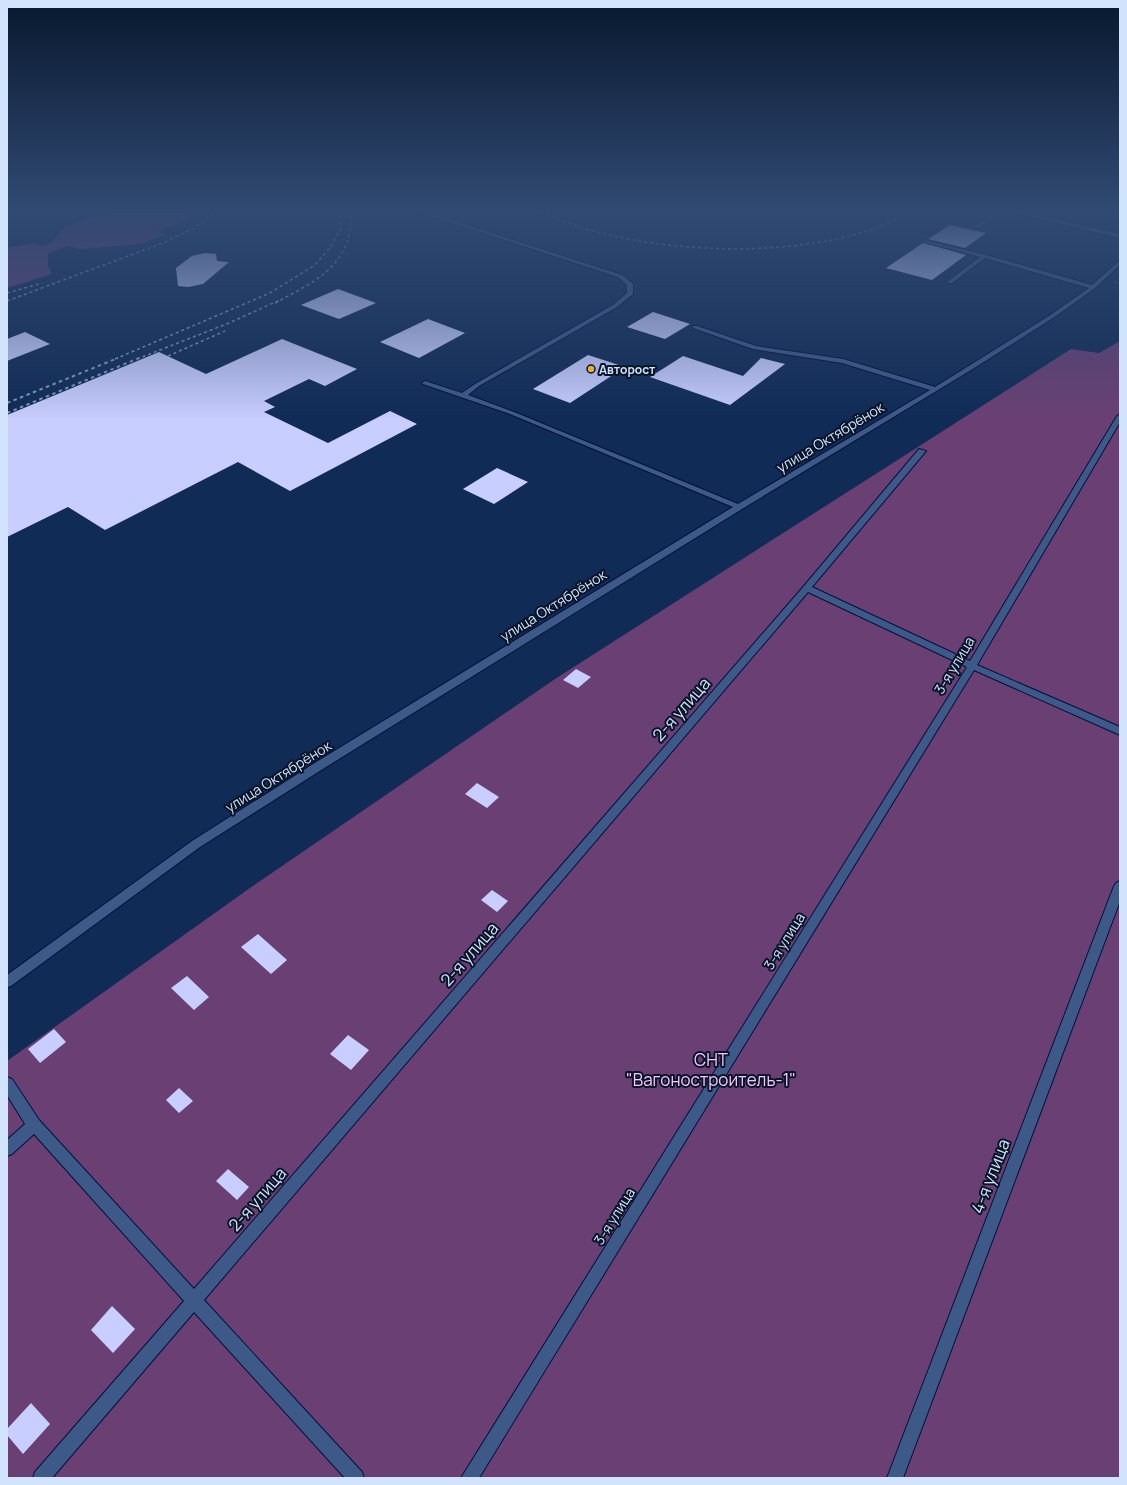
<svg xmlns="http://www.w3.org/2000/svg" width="1127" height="1485" viewBox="0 0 1127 1485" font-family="Manrope,sans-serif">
<rect width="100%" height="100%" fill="#102b55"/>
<path fill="#6a4074" d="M111,212H199L188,217L181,223L156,232L168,234L139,244L80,249L67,246L48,253V265L52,274L7,288V248L35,243L39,246C58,246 54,232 68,226C81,219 97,217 111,212Z
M1120,341V1478H7V1061L250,888L555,679L1071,349L1099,353Z"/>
<path fill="#c8ceff" d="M950,225L986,233L965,248L928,239Z
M923,243H924L966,255L932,280L886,268Z
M205,253L216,254L217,261L229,262L203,284L188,287L178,286L176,268L192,256Z
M338,289L376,303L339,319L301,305Z
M653,312L690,324L665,339L627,327Z
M428,319L465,333L419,358L380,342Z
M25,332L50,344L7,361V339Z
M282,339L357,369L325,386L309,379L264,401L275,407L264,412L328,443L390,411L417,424L290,491L238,462L105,530L68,507L7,537V415L159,352L206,374Z
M588,355L625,367L570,403L533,389Z
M683,356L743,376L761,358L785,364L730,405L650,377Z
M497,468L528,482L494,504L463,489Z
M576,669L591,677L578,688L563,680Z
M477,783L499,797L487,808L465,794Z
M492,890L508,901L497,912L481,900Z
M258,934L287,960L271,974L241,947Z
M187,976L209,997L194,1010L171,988Z
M54,1029L66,1042L40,1063L28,1049Z
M348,1035L369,1050L351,1070L330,1054Z
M179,1088L193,1101L179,1113L166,1100Z
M228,1169L249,1187L237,1200L216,1181Z
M112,1306L135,1329L113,1353L91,1330Z
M31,1403L50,1424L23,1454L7,1435V1429Z"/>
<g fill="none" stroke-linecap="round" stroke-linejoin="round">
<g stroke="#001139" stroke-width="2">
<path id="minor" d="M419,212H427L622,275L633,284V294L617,307L479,386L468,395L514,412L738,504L930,390L842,363L753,349L693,328V326H697L756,346L843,359L935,387L1052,314L1089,288L985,258L952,283H948V281L980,257L924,242V240L986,255L1092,285L1120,260V265L1095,288L1056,316L971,370L742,509L326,767L200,847L11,986L7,987V975L192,841L318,761L733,507L510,414L423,384L422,383L425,381L462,393L475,384L613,305L627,293V285L618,277Z
M996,212H1002L979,228H975V226Z
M1012,212H1022L1120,234V238Z
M1120,414V422L977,665L1120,727V735L974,670L479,1478H461L967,667L808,592L204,1300L362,1472L364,1478H345L194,1312L52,1478H33L35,1472L184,1301L34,1134L12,1154L7,1156V1140L25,1124L7,1095V1077L12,1079L39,1120L194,1289L804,586L919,449L926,451L812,587L970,661L1117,416Z
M1120,881V901L903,1478H887L1114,886L1116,883Z"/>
</g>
<path stroke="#6e84a7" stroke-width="1.5" stroke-dasharray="0.5 1.5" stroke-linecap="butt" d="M1115,282L1120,284"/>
<use href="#minor" fill="#3d5988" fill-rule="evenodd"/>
<path stroke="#8499ba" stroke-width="1.5" stroke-dasharray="3 3" stroke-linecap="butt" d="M541,212C629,254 785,261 876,228C888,224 898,217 909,212
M7,293L42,283
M7,301L163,243L192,229L217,212
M275,303C316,281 353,265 351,212
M168,356L225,331
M115,359L270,293L315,265L330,248L341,228L340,212
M137,359L229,323L280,300"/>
<path stroke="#8499ba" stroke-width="2" stroke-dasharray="3.5 3.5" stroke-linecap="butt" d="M7,403L118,358
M7,413L139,358"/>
</g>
<linearGradient id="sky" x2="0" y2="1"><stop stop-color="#09182f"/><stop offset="0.5" stop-color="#314a73"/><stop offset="1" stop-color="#314a73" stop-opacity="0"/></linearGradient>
<rect width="1127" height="420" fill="url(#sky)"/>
<circle fill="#e8ab37" stroke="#091427" stroke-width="1.5" cx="591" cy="369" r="4"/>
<g text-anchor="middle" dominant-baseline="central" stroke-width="4" stroke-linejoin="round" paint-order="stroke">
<g font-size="12" font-weight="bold" fill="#d2e3fe" stroke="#091427" text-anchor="start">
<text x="599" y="369">Авторост</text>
</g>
<g font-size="14" fill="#d2e3fe" stroke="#091427">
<text transform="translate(830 437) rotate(-31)">улица Октябрёнок</text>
<text transform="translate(553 605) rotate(-32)">улица Октябрёнок</text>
<text transform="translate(954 665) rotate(-59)">3-я улица</text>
<text transform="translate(278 776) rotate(-32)">улица Октябрёнок</text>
<text transform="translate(784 941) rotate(-58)">3-я улица</text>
<text transform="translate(614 1216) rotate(-58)">3-я улица</text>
</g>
<g font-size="17" fill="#d2e3fe" stroke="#091427">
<text transform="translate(681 709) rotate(-49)">2-я улица</text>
<text transform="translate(469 954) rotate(-49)">2-я улица</text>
<text transform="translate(990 1176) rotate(-69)">4-я улица</text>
<text transform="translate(257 1199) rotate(-49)">2-я улица</text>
</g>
<g font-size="17" fill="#f4c9ff" stroke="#091427">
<text x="711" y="1059">СНТ<tspan x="711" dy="20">"Вагоностроитель-1"</tspan></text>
</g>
</g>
<rect width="1127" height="1485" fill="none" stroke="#d2e3fe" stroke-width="16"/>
</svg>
